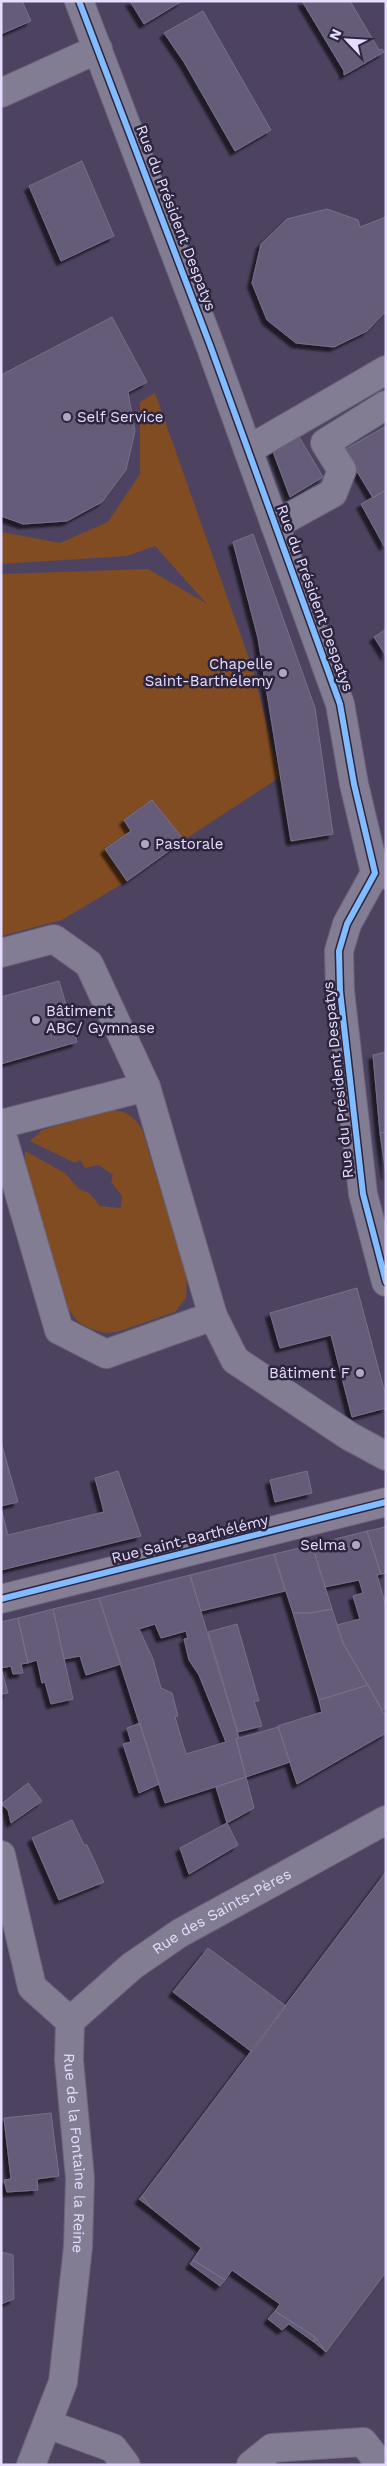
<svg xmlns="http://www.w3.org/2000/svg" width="387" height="2466" viewBox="0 0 387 2466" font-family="'Work Sans',sans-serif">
<defs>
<filter id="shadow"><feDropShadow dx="-4.5" dy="4.5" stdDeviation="1" flood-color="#0009"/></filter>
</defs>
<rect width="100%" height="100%" fill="#4d4360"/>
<path fill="#814c22" d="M155,393L253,670L280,777L184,840L151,801L124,820L131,831L105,848L127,881L62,920L1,936V574L148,569L207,604L155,546L127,556L1,564V532L60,543L108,522L140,474V402Z
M110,1110C126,1111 133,1115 142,1129L187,1277L186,1298L175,1312L117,1332L105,1333L91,1329L78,1322L66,1306L25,1165V1151L65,1173L79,1189L89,1193L100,1206L121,1208L122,1196L111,1182L113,1175L99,1165L85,1168L80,1160L75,1163L30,1141L42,1130Z"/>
<path fill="#655b79" stroke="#777089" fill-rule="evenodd" filter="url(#shadow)" d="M1,1H22L31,21L1,34Z
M130,1H182L144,24Z
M302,1H350L379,50L382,49L384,52L344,75V71Z
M203,11L271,130L235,151L184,62L164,33Z
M82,161L114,236L61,261L29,186Z
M327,209L358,220L360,227L386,217V311L367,331L334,347L296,343L267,320L252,283L261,244L287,219Z
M112,317L147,382L128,392L135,431L126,470L102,502L67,521L23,524L1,516V375Z
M386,426V490L373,498L344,450Z
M298,435L323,477L290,497L272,449Z
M386,490V545L384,546L361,504Z
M253,534L315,708L333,834L291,841L258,638L233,542Z
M386,629V656L374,637Z
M152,800L184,840L127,881L105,849L131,831L124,820Z
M59,981L77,1042L1,1064V997Z
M386,1052V1132L380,1133L373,1055Z
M386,1132V1175L380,1133Z
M357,1288L386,1397V1408L352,1417L331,1335L280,1348L270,1313Z
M1,1442L18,1502L1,1506Z
M118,1471L141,1536L1,1570V1508L8,1535L104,1512L95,1478Z
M307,1471L312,1493L275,1502L270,1480Z
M386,1527V1573L381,1574L367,1531Z
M367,1531L381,1574L377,1575L386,1606V1709L382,1710L343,1643L337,1625L360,1619L353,1596L363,1593L359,1580L325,1587L312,1545Z
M312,1545L332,1609L311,1613H293L274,1554Z
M274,1554L285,1591L201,1611L190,1575Z
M190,1575L239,1738L236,1739L246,1777L165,1803L99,1598ZM155,1624L161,1638L186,1631L188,1638L184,1639L189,1660L199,1675L226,1742L186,1754L175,1717L178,1716L172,1693L161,1688L153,1659L139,1629Z
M99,1598L121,1664L86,1675L80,1656L64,1659L53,1609Z
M53,1609L73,1699L51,1704L45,1682L42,1683L37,1660L28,1663L18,1618Z
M332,1609L343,1643L368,1685L319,1700L293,1613H311Z
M18,1618L28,1663L21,1664L23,1673L13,1674L11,1666L1,1668L8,1693L1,1694V1622Z
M237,1624L259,1701H254L262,1726L238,1732L208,1632Z
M368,1685L386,1717V1733L297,1784L278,1726L322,1712L319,1700Z
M140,1723L159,1784L139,1793L123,1744L131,1742L127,1728Z
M278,1727L290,1762L246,1777L236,1739Z
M246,1777L254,1808L227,1823L216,1787Z
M28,1783L42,1801L11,1823L8,1810L1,1804Z
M72,1820L84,1845H87L104,1882L59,1900L32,1838Z
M227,1823L238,1845L189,1874L180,1848Z
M386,1872V2272L326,2352L316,2338L275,2311L280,2304L232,2270L225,2280L193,2260L201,2248L152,2209L142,2196Z
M208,1948L286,2006L252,2052L173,1992Z
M51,2113L59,2176L37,2179L38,2190L7,2192L4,2180L11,2179L4,2118Z
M142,2196L152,2209L139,2199Z
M1,2252L13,2255L14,2299L1,2304Z
M193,2260L225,2280L220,2286L190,2264Z
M275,2311L315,2337L314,2342L289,2324L282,2330L268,2319Z
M315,2337L316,2338L326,2352L314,2342Z"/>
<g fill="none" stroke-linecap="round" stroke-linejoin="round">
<g stroke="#6a627c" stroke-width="30">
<g id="minor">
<path d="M79,1L210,345L340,704L354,784L375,873L347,924L339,951L340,991L363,1194L386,1282"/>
<path d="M1,93L98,49"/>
<path d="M248,450L386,370"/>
<path d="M275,525L333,493L342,470L325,443L386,405"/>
<path d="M1,953L54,939L89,964L146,1087"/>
<path d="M1,1124L146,1087L213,1316L235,1360L349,1436L386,1456"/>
<path d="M1,1131L59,1330L106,1354L213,1316"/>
<path id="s1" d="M1,1855L32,1987L70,2021L69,2060L80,2178L78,2247L63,2382L31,2465"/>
<path id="s2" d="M70,2021L132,1966L180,1933L386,1820"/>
<path d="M47,2424L113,2448L126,2465"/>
<path d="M251,2465L272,2448L363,2442L381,2465"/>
</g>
</g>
<g stroke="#6a627c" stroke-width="30">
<path id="major" d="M375,873L386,875
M1,1599L386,1502"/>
</g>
<use href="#minor" stroke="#837d93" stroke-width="28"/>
<use href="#major" stroke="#857e94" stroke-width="28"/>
<g stroke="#2c253d" stroke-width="9">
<path id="cycleway" d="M79,1L210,345L340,704L354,784L375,873L347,924L339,951L340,991L363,1194L386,1282
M1,1599L386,1502"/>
</g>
<use href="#cycleway" stroke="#80bcff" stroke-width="6"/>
</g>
<g fill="#b0a7c7" stroke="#2c253d" stroke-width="2">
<circle cx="67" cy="417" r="5"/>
<circle cx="283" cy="673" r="5"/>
<circle cx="145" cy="844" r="5"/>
<circle cx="36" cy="1020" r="5"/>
<circle cx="360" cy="1373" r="5"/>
<circle cx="356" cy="1545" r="5"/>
</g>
<g text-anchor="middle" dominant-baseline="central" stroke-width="5" stroke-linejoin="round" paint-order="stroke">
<g font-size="15" fill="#e6ddfe" stroke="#2c253d">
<text transform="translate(176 218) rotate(69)">Rue du Président Despatys</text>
<text transform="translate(315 598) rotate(70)">Rue du Président Despatys</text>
<text transform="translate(338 1080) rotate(-96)">Rue du Président Despatys</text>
<text transform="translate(190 1539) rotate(-14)">Rue Saint-Barthélémy</text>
<text stroke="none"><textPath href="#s2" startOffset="188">Rue des Saints-Pères</textPath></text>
<text stroke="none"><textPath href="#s1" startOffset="319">Rue de la Fontaine la Reine</textPath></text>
</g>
<g font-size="15" fill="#e6ddfe" stroke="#2c253d" text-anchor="start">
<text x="77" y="417">Self Service</text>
<text x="273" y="664" text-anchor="end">Chapelle<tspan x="273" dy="17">Saint-Barthélemy</tspan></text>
<text x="155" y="844">Pastorale</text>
<text x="46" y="1011">Bâtiment<tspan x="46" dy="17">ABC/ Gymnase</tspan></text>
<text x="350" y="1373" text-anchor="end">Bâtiment F</text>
<text x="346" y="1545" text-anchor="end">Selma</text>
</g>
</g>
<rect width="387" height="2466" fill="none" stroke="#e6ddfe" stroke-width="5"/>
<g transform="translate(347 40) rotate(295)" stroke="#2c253d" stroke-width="4" paint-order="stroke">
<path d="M0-4L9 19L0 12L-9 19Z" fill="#e6ddfe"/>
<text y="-8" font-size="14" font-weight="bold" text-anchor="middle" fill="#e6ddfe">N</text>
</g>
</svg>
